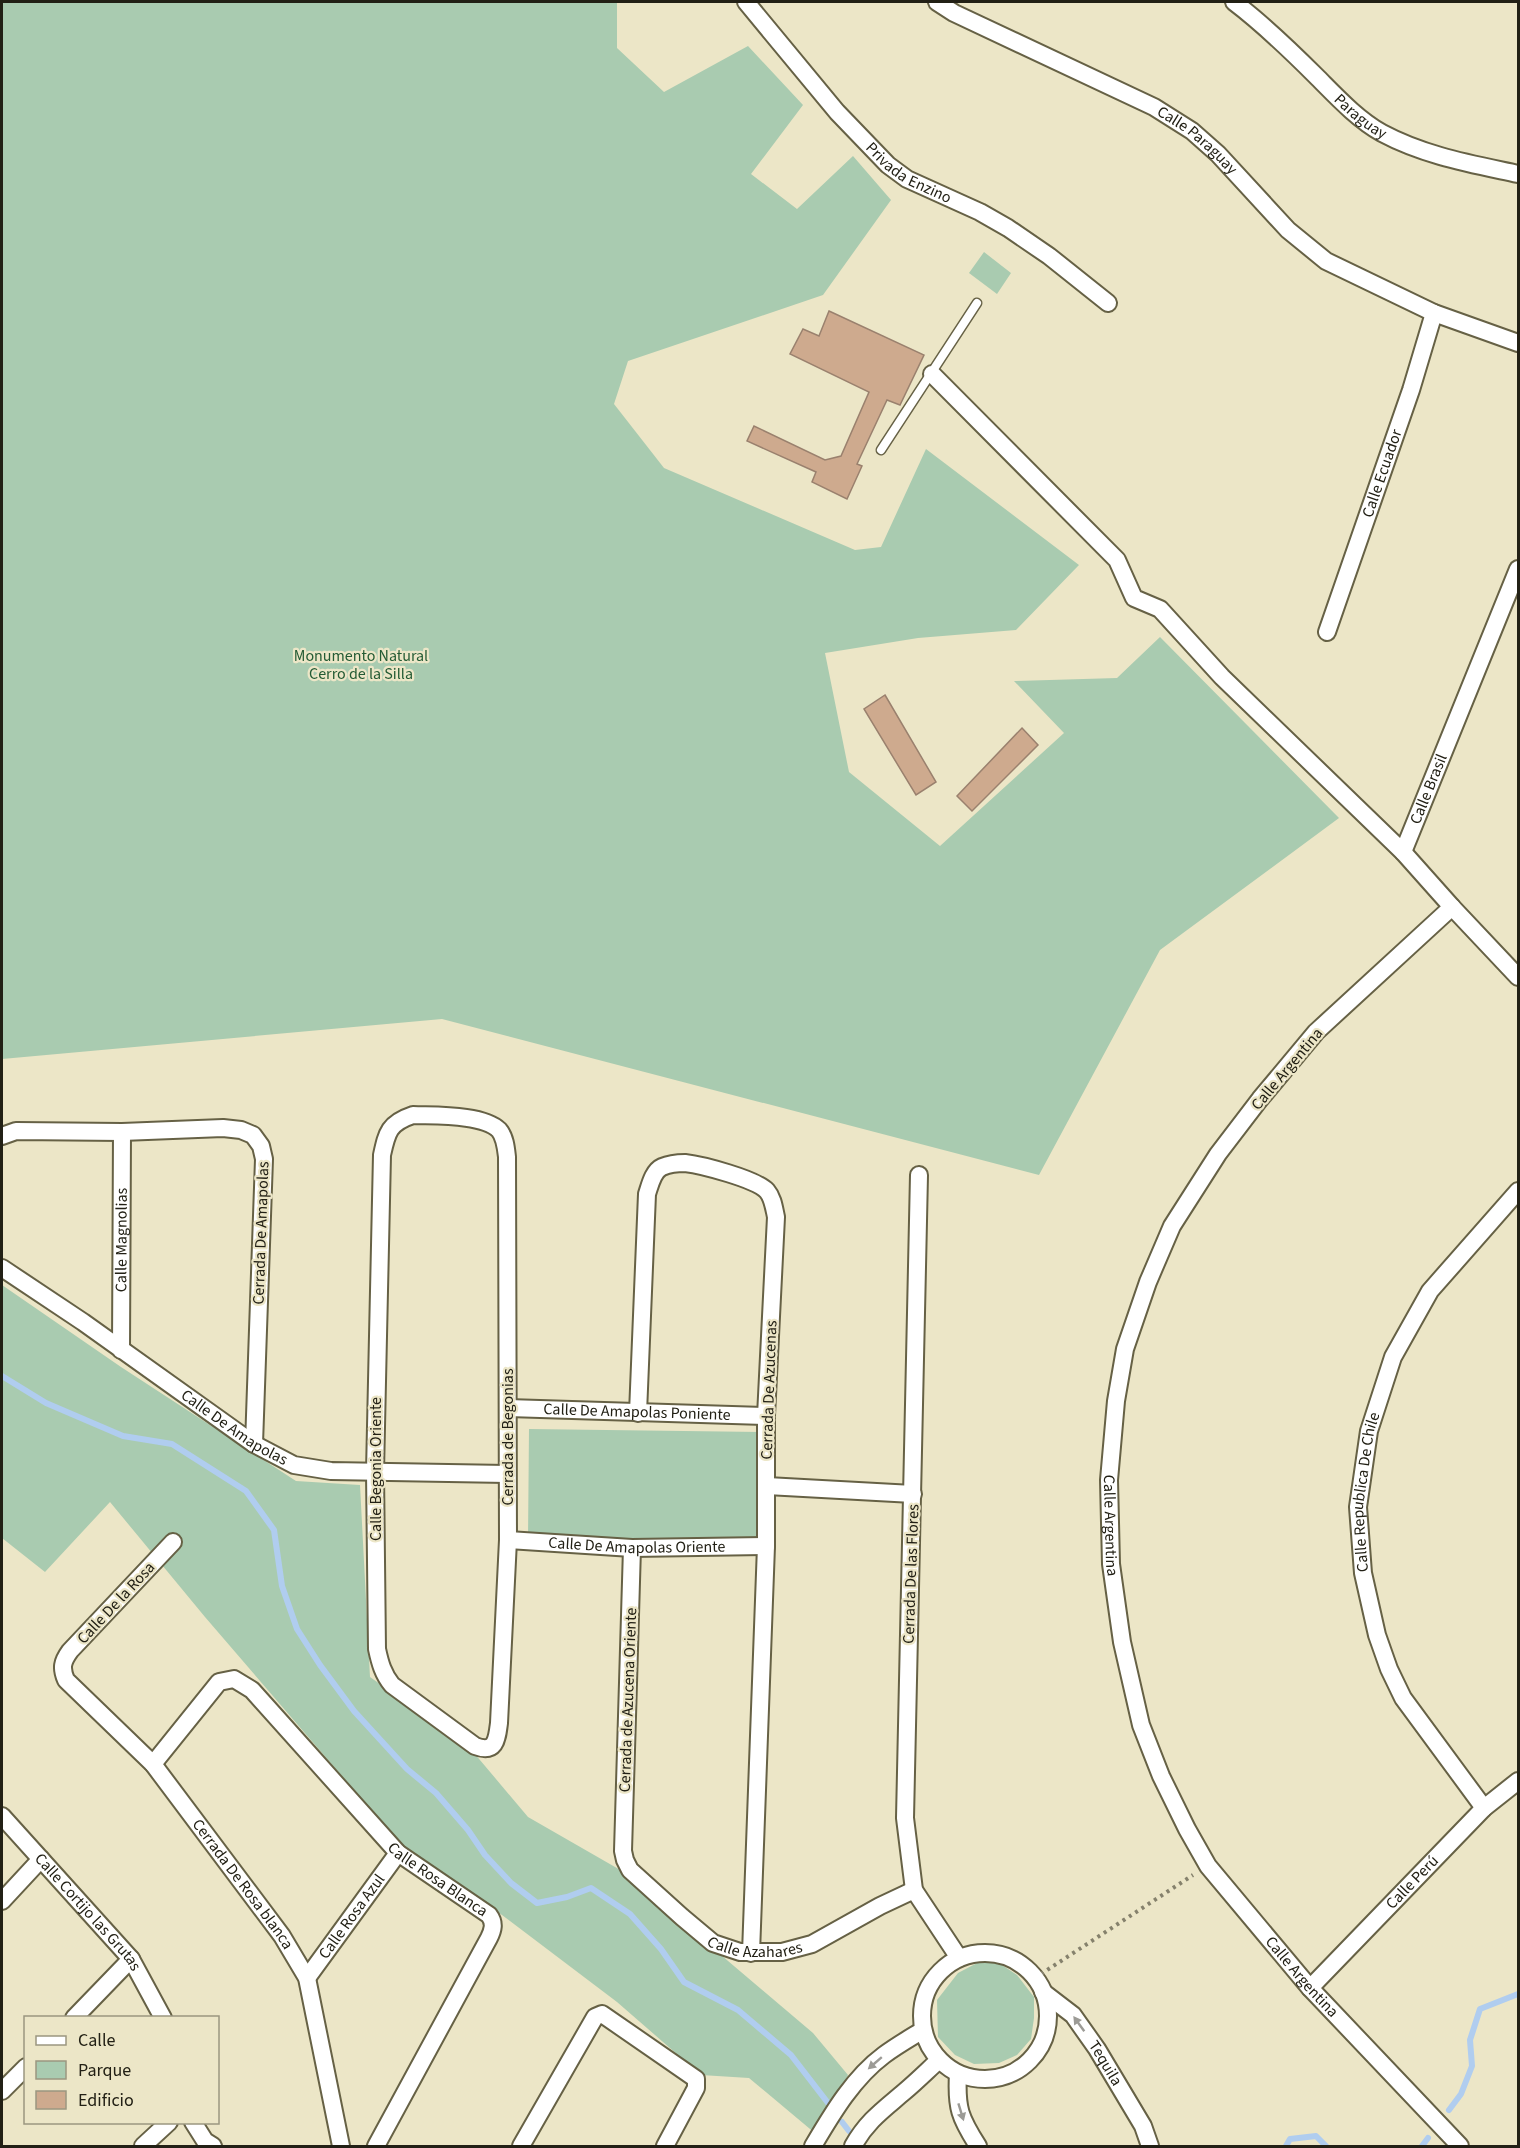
<svg xmlns="http://www.w3.org/2000/svg" width="1520" height="2148" viewBox="0 0 1520 2148" font-family="'Source Sans 3',sans-serif">
<rect width="100%" height="100%" fill="#ece6c7"/>
<path fill="#a9cbb0" d="M2,2H617V48L664,92L748,46L803,105L751,174L797,209L853,156L891,200L823,295L628,361L614,404L664,468L855,550L881,547L926,449L1079,565L1016,630L918,638L825,653L849,772L940,846L1064,733L1014,681L1117,678L1160,637L1339,818L1160,950L1039,1175L442,1019L2,1059Z
M984,252L1011,273L997,294L969,273Z
M2,1285L121,1367L296,1481L360,1485L370,1677L469,1747L528,1817L622,1871L813,2033L848,2075L816,2134L749,2078L701,2075L617,2002L502,1915L402,1846L205,1617L110,1502L45,1572L2,1538Z
M529,1429L761,1432L759,1540L528,1538Z
M979,1962L999,1963L1017,1975L1034,1997V2018L1031,2039L1017,2055L999,2063L974,2064L955,2055L938,2037L937,2000L958,1973Z"/>
<g fill="none" stroke-linecap="round" stroke-linejoin="round">
<path stroke="#b0cdef" stroke-width="6" d="M2,1376L46,1403L123,1436L172,1444L246,1491L274,1530L282,1586L297,1629L320,1665L354,1711L407,1769L436,1793L468,1830L485,1855L511,1883L537,1903L567,1897L591,1888L630,1914L661,1949L684,1982L738,2010L791,2055L828,2103
M1449,2110L1461,2094L1472,2066L1470,2040L1480,2009L1518,1994
M842,2122L849,2131
M1286,2146L1290,2139L1316,2136L1326,2146
M1422,2146L1428,2138"/>
</g>
<path fill="#ceaa8e" stroke="#9a816e" stroke-width="1.5" d="M829,311L924,355L900,405L887,400L857,464L862,466L847,499L812,482L816,472L747,441L754,426L825,460L841,456L869,392L790,354L803,329L819,336Z
M885,695L936,782L916,795L864,709Z
M1022,728L1038,745L972,811L957,796Z"/>
<g fill="none" stroke-linecap="round" stroke-linejoin="round">
<g stroke="#666145" stroke-width="11">
<path id="lane" d="M881,450L977,303"/>
</g>
<g stroke="#666145" stroke-width="20">
<g id="street">
<path id="s1" d="M746,2L837,112L888,165L907,179L980,212L1008,228L1049,256L1108,303"/>
<path id="s2" d="M937,2L954,13L1154,107L1192,131L1218,154L1288,230L1326,261L1434,313L1518,343"/>
<path id="s3" d="M1234,2C1263,24 1290,50 1316,76C1336,96 1357,119 1382,133C1425,156 1472,164 1518,174"/>
<path d="M932,374L1117,560L1134,598L1160,609L1222,677L1403,852L1452,907L1518,977"/>
<path id="s4" d="M1327,632L1411,390L1434,313"/>
<path id="s5" d="M1403,852L1518,569"/>
<path id="s6" d="M1452,907L1316,1032L1260,1099L1218,1154L1172,1226L1148,1282L1125,1349L1116,1401L1109,1480L1111,1564L1122,1642L1141,1725L1161,1776L1187,1829L1208,1866L1310,1988L1460,2146"/>
<path d="M413,1115C435,1116 483,1114 499,1130C505,1137 506,1148 507,1157L508,1540L499,1723C497,1739 496,1754 475,1746L392,1685C383,1674 380,1663 377,1649L375,1472L382,1155C387,1132 389,1123 413,1115Z"/>
<path d="M2,1136L16,1131L122,1132L223,1128L241,1130L253,1135L261,1146L264,1159L254,1444"/>
<path d="M919,1175L905,1818L914,1890L959,1958"/>
<path id="s7" d="M2,1268L83,1322L254,1444L294,1465L331,1471L507,1474"/>
<path id="s8" d="M121,1350L122,1132"/>
<path id="s9" d="M508,1408L766,1416"/>
<path d="M638,1413L647,1194C650,1185 653,1171 662,1167C669,1164 677,1163 685,1163C702,1165 756,1179 767,1191C773,1198 774,1208 776,1217L766,1416V1546L751,1953"/>
<path d="M767,1486L913,1494"/>
<path id="s10" d="M508,1540L632,1548L766,1546"/>
<path id="s11" d="M173,1542L70,1651C62,1662 61,1668 66,1680L153,1764L282,1936L307,1978L341,2146"/>
<path id="s12" d="M632,1548L623,1851L625,1860L630,1870L682,1917L713,1943L740,1952H782L812,1944L880,1906L914,1890"/>
<path id="s13" d="M153,1764L219,1682L234,1679L252,1690L398,1853L489,1915C495,1923 493,1930 489,1938L376,2146"/>
<path id="s14" d="M1484,1808L1403,1698L1389,1669L1377,1635L1363,1573L1358,1507L1369,1431L1393,1357L1430,1291L1518,1191"/>
<path id="s15" d="M2,1816L131,1959L163,2018"/>
<path d="M2,1901L41,1859"/>
<circle cx="985" cy="2016" r="63"/>
<path id="s16" d="M307,1978L398,1853"/>
<path id="s17" d="M1310,1988L1484,1808L1518,1781"/>
<path id="s18" d="M1043,1992L1073,2015L1097,2049L1143,2126L1150,2146"/>
<path d="M74,2018L131,1959"/>
<path d="M958,2074C956,2108 960,2118 978,2146"/>
<path d="M2,2091L26,2067"/>
<path d="M193,2122L205,2141L213,2146"/>
<path d="M143,2146L169,2122"/>
<path d="M521,2146L595,2017L602,2014L696,2079V2088L665,2146"/>
<path d="M813,2146C832,2114 853,2078 884,2055C896,2046 910,2038 923,2030"/>
<path d="M853,2146C867,2121 883,2110 904,2092C916,2082 927,2071 939,2060"/>
</g>
</g>
<path stroke="#85816c" stroke-width="4" stroke-dasharray="3 4.5" stroke-linecap="butt" d="M1041,1974L1193,1875"/>
<use href="#lane" stroke="#fff" stroke-width="8"/>
<use href="#street" stroke="#fff" stroke-width="16"/>
</g>
<defs><path id="oneway-solid" d="M-6-.8H1V-3.2L6.5 0L1 3.2V.8H-6Z" transform="scale(1.5)"/></defs>
<g fill="#9c9b96">
<use href="#oneway-solid" transform="translate(1079 2024) rotate(-126)"/>
<use href="#oneway-solid" transform="translate(875 2063) rotate(139)"/>
<use href="#oneway-solid" transform="translate(961 2112) rotate(73)"/>
</g>
<g text-anchor="middle" dominant-baseline="central" stroke-width="4.5" stroke-linejoin="round" paint-order="stroke">
<g font-size="16" fill="#222015" stroke="#ece6c7">
<text stroke="none"><textPath href="#s3" startOffset="171">Paraguay</textPath></text>
<text stroke="none"><textPath href="#s2" startOffset="296">Calle Paraguay</textPath></text>
<text stroke="none"><textPath href="#s1" startOffset="238">Privada Enzino</textPath></text>
<text stroke="none"><textPath href="#s4" startOffset="168">Calle Ecuador</textPath></text>
<text stroke="none"><textPath href="#s5" startOffset="68">Calle Brasil</textPath></text>
<text transform="translate(1287 1069) rotate(-50)">Calle Argentina</text>
<text transform="translate(261 1233) rotate(-88)">Cerrada De Amapolas</text>
<text stroke="none"><textPath href="#s8" startOffset="110">Calle Magnolias</textPath></text>
<text transform="translate(769 1390) rotate(-88)">Cerrada De Azucenas</text>
<text stroke="none"><textPath href="#s9" startOffset="129">Calle De Amapolas Poniente</textPath></text>
<text stroke="none"><textPath href="#s7" startOffset="282">Calle De Amapolas</textPath></text>
<text transform="translate(508 1437) rotate(-90)">Cerrada de Begonias</text>
<text transform="translate(376 1469) rotate(-90)">Calle Begonia Oriente</text>
<text stroke="none"><textPath href="#s14" startOffset="350">Calle Republica De Chile</textPath></text>
<text stroke="none"><textPath href="#s6" startOffset="736">Calle Argentina</textPath></text>
<text stroke="none"><textPath href="#s10" startOffset="129">Calle De Amapolas Oriente</textPath></text>
<text transform="translate(911 1574) rotate(-88)">Cerrada De las Flores</text>
<text transform="translate(116 1603) rotate(-47)">Calle De la Rosa</text>
<text transform="translate(628 1700) rotate(-88)">Cerrada de Azucena Oriente</text>
<text stroke="none"><textPath href="#s13" startOffset="408">Calle Rosa Blanca</textPath></text>
<text stroke="none"><textPath href="#s17" startOffset="147">Calle Perú</textPath></text>
<text stroke="none"><textPath href="#s11" startOffset="452">Cerrada De Rosa blanca</textPath></text>
<text stroke="none"><textPath href="#s15" startOffset="129">Calle Cortijo las Grutas</textPath></text>
<text stroke="none"><textPath href="#s16" startOffset="76">Calle Rosa Azul</textPath></text>
<text stroke="none"><textPath href="#s12" startOffset="477">Calle Azahares</textPath></text>
<text stroke="none"><textPath href="#s6" startOffset="1240">Calle Argentina</textPath></text>
<text stroke="none"><textPath href="#s18" startOffset="96">Tequila</textPath></text>
</g>
<g font-size="16" fill="#245b34" stroke="#ece6c7">
<text x="361" y="656">Monumento Natural<tspan x="361" dy="18">Cerro de la Silla</tspan></text>
</g>
</g>
<rect width="1520" height="2148" fill="none" stroke="#222015" stroke-width="6"/>
<rect x="24" y="2016" width="195" height="108" fill="#ece6c7" stroke="#9b9780" stroke-width="1.5"/>
<rect x="36" y="2036" width="30" height="9" fill="#ffffff" stroke="#9b9780" stroke-width="1.5"/>
<text x="78" y="2046" font-size="18" fill="#222015">Calle</text>
<rect x="36" y="2061" width="30" height="18" fill="#a9cbb0" stroke="#9b9780" stroke-width="1.5"/>
<text x="78" y="2076" font-size="18" fill="#222015">Parque</text>
<rect x="36" y="2091" width="30" height="18" fill="#ceaa8e" stroke="#9b9780" stroke-width="1.5"/>
<text x="78" y="2106" font-size="18" fill="#222015">Edificio</text>
</svg>
